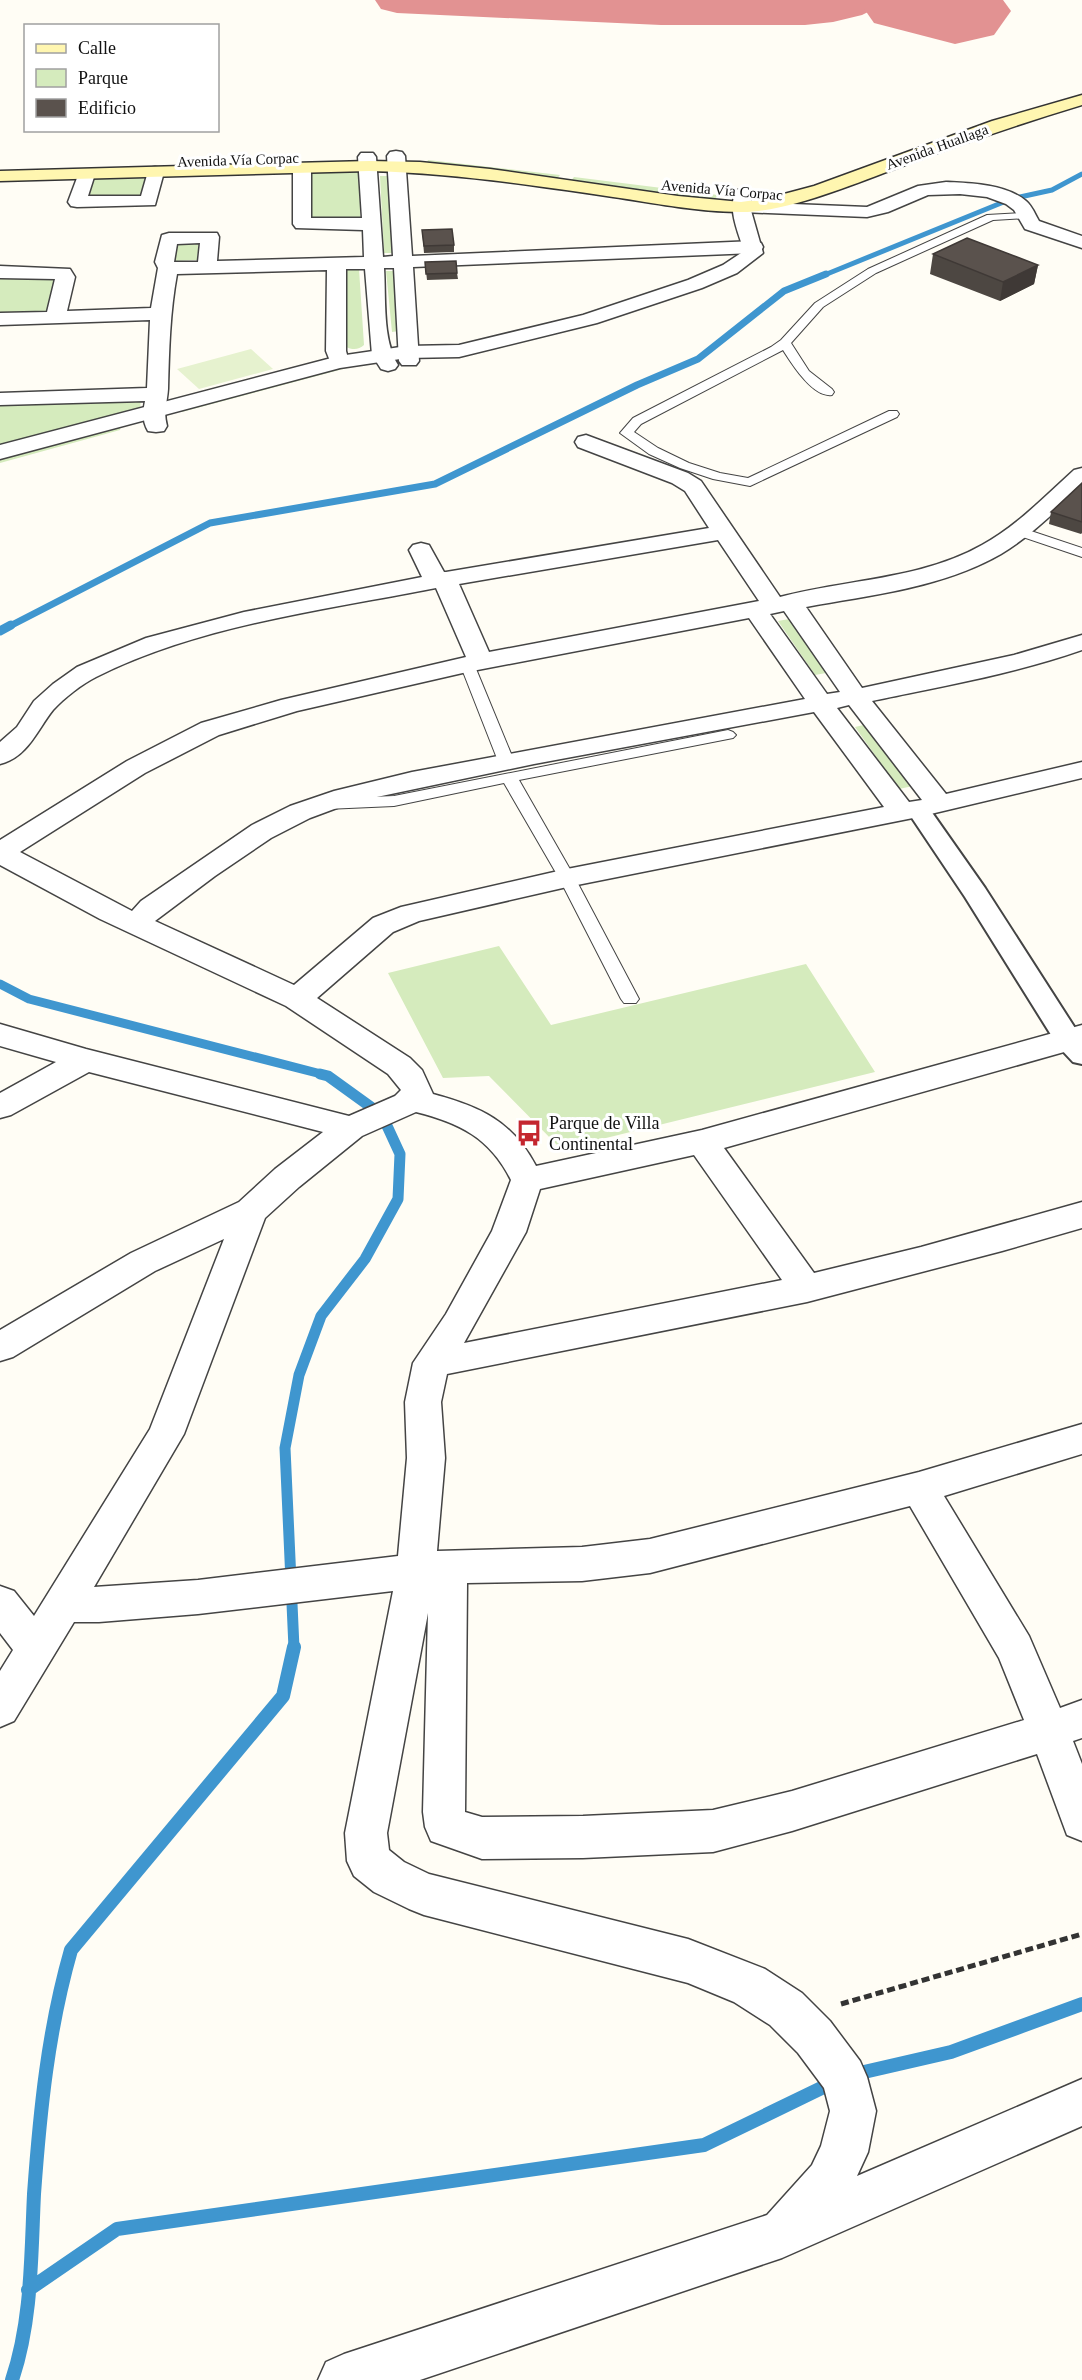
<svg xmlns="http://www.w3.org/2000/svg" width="1082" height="2380" viewBox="0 0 1082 2380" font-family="'Times New Roman',serif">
<rect width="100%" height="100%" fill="#fffdf5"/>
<path fill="#d5ebbd" d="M428,160L560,175L556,180L426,164Z
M354,171L361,173L360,221L305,223L309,172Z
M380,176H388L392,253H384Z
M574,177L718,195L715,199L676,196L570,182Z
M148,178L144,199L82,201L88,179Z
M199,241L197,260L175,261L177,242Z
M359,269L364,345C359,350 352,350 346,347L344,270Z
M386,271H393L399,331L392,332Z
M0,275L57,277L50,309L46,311L0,313Z
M354,362L358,365L182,412L179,409Z
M141,398L140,409L0,446V405Z
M121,425L120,430L0,463V457Z
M789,619L826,673L815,675L778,621Z
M868,724L913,786L899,789L855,727Z
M499,946L551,1025L806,964L875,1072L561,1149L489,1076L443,1078L388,973Z"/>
<path fill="#e6f2cf" d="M251,349L273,369L199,389L177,369Z"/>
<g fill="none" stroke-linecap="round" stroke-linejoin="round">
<path stroke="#3f96cf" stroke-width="5" d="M822,276L1011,199L1052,190L1082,174"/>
<path stroke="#3f96cf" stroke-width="7" d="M8,627L210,523L435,484L637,385L698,359L784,291L826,274"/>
<path stroke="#3f96cf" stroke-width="9" d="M0,631L11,625
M0,984L29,999L325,1075"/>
<path stroke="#3f96cf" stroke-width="11" d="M294,1648L285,1448L299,1375L321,1316L365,1259L398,1199L400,1154L382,1115L328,1076L320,1074"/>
<path stroke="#3f96cf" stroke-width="14" d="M851,2075L951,2052L1082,2004
M28,2290L117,2229L704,2145L836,2081
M12,2380C32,2321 31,2256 34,2194C40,2111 48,2030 71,1950L283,1696L294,1647"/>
<path fill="#e29292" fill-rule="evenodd" d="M375,0H880L874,9L862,15L833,22L805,25H661L397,13L381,9Z"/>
<path fill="#e29292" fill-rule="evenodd" d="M858,0H1003L1011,11L994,35L955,44L874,23Z"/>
<g stroke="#444" stroke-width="2">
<path id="service" d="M1025,213L1030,216L1029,218L993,220L876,273L823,307L791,343L809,371L832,389L834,392L832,395C813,398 792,364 783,350L641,424L634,432L658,448L689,463L720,473L748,478L889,411H897L899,414L897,417L750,486L713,479L680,468L649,454L620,433L633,418L771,347L781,340L815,303L868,269L987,215Z
M1019,527L1082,548V557L1014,534L1012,531Z
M467,660L474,664L514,761L512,764L506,766L498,761L460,664Z
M728,730L733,732L736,735L733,738L519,780L575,878L639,999L636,1003H624L621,999L559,878L504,783L394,806L326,809L318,804L326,799L394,796Z"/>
</g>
<g stroke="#444" stroke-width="4">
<path id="pedestrian" d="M918,802L926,804L985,888L1082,1039V1064L1073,1062L1058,1046L965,897L906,809L910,804Z"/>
</g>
<g stroke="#444" stroke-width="3">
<path id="minor" d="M396,151L402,152L405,156L412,256L754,241L761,243L763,247L761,251L754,253L413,267L419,361L416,365H402L399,361L394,268H384C386,298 382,339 398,365L395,369L388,371L381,369L372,355L365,269H346V351L349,362L346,366H332L326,351L327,270L177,274C170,312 169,350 168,389C167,404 163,411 167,426L164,431L156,432L148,431C142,421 143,411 145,401L0,405V393L147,388L150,320L0,325V313L47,312L55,279L0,278V266L70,269L75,277L67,311L151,308L158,268L155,262L162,235L169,233H217L219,237L217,261L364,257L363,230L296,228L293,224V168L296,164H308L311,168V218H362L358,157L361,153H373L376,157L383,257L393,256L387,156L390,152ZM200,243L198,262H174L177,244Z
M155,167L161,168L164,172L155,205L77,207L71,206L68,202L80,170H92L95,174L88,196H141L149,168Z
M946,182C970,183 1006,184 1026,201C1032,206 1035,214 1039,221L1082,236V248L1025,229L1014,210L1006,204L987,197L960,194L928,195L888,212L867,217L741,212L735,211L732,207L735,203L741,202L867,207L918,186Z
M586,435L688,473L701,481L780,597C847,579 920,580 982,545C1017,526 1045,496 1074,470L1082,468V487C1056,510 1031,536 1001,554C942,588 870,595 806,607L862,688L1014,655L1082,635V650C1014,674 942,686 872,701L946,794L1082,762V778L918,817L567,887L419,921L393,932L317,998L410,1058L422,1070L433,1094C481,1107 512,1121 536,1166L702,1130L1082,1025V1047L724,1148L814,1273L921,1247L1082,1202V1228L1002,1251L807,1302L447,1374L441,1402L445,1458L437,1551L582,1547L650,1539L919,1472L1082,1424V1454L944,1496L1029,1636L1060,1708L1082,1700V1738L1073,1741L1082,1764V1841L1067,1835L1037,1754L792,1831L713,1852L583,1858L482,1859L431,1841L425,1827L423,1812L428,1613L387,1833L389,1850L404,1862L429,1874L688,1939L765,1969L802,1993L830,2021L860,2061L867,2077L876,2111L868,2152L857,2176L1082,2079V2126L782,2258L420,2380H318L326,2362L344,2354L767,2215L812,2165L821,2146L830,2111L824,2088L798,2053L770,2025L734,2002L688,1983L424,1915L409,1909L374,1892L354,1876L347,1861L345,1833L393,1591L198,1614L99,1622H74L14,1721L0,1727V1671L13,1650L0,1633V1586L14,1591L34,1616L150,1429L224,1239L155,1271L13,1357L0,1361V1330L131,1253L239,1202L275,1169L323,1132L89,1072L11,1115L0,1118V1093L56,1062L0,1046V1024L86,1049L349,1116L395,1096L401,1090L388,1074L286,1006L100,919L0,865V840L127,761L201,723L281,700L466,657L436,588C324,610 199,625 96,677C82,684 64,698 53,710C37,730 28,757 0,764V742L17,727L34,701L53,684L77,667L146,638L244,612L422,577L409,550L413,545L421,543L429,545L444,572H446L709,528L685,491L672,483L578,447L575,442L578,437ZM718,540L759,601L489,652L459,584ZM784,611L840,692L827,694L770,614ZM749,618L805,699L412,772L334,791L290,806L252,825L141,901L132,911L20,852L145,773L219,735L297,711L467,672ZM849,705L922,800L909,802L837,708ZM814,712L884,807L567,869L401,907L373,918L294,985L155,921L215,876L271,838L310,818L353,802L534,764ZM416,1112C460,1123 490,1138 511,1180L492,1231L446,1314L413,1363L405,1402L407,1458L398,1556L198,1580L94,1587L184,1434L265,1218L299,1187L362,1136ZM694,1155L782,1280L464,1343L526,1232L540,1189ZM910,1506L999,1658L1024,1720L792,1791L713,1810L583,1816L482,1817L465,1812L467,1583L582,1581L650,1573Z"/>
</g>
<g stroke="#444" stroke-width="3">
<path id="tertiary" d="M743,189L749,190L752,194L750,207L763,253L737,273L702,288L597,323L459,357L407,358L340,368L0,459V445L339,356L407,346L459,345L583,315L688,280L723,265L744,251C739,234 726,207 737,190Z"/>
</g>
<g stroke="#333" stroke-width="3">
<path id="secondary" d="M1082,95V105C1019,124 958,145 897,168C854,184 785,213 740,212C698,212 655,203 613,197C532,185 451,173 369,171L0,181V171L369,161L420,162L490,169L678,196L741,202L769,198L814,186L992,121Z"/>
</g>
<path stroke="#333" stroke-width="5" stroke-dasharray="8 4" stroke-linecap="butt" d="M841,2004L1082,1934"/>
<use href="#service" fill="#fff" fill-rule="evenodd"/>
<use href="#pedestrian" fill="#fff" fill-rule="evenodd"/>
<use href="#minor" fill="#fff" fill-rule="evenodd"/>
<use href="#tertiary" fill="#fff" fill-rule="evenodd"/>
<use href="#secondary" fill="#fff6b0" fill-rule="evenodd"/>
</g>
<path fill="#4d4742" d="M422,230L454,245V252L424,253Z
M933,254L1038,265L1034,284L1000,301L930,274Z
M425,262L457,273L458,279L427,280Z
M1082,483V533L1081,534L1049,524L1051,512Z"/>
<path fill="#3f3936" d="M1038,265L1034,284L1000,301L1003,282Z"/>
<path fill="#5a524d" stroke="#3f3936" stroke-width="1.5" d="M452,229L454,245L424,246L422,230Z
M967,238L1038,265L1003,282L933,254Z
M456,261L457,273L426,274L425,262Z
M1082,483V522L1051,512Z"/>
<defs>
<g id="bus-bare" transform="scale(2.07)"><path d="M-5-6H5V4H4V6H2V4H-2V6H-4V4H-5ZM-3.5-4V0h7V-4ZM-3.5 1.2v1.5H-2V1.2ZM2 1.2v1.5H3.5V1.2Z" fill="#c4262e" stroke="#fff" stroke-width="2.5" paint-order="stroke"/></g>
</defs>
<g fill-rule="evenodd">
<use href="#bus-bare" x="529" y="1133"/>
</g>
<g text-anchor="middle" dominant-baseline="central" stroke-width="6" stroke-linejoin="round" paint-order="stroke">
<g font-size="15" fill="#111" stroke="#fff">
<text transform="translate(937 147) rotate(-20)">Avenida Huallaga</text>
<text transform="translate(238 160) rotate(-2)">Avenida Vía Corpac</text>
<text transform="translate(722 190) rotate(5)">Avenida Vía Corpac</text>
</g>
<g font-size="18" fill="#111" stroke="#fff" text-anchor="start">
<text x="549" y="1123">Parque de Villa<tspan x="549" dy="21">Continental</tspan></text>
</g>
</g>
<rect x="24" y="24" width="195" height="108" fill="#ffffff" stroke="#a0a0a0" stroke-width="1.5"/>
<rect x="36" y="44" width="30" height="9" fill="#fff6b0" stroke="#a0a0a0" stroke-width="1.5"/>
<text x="78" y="54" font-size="18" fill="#111111">Calle</text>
<rect x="36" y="69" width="30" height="18" fill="#d5ebbd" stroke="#a0a0a0" stroke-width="1.5"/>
<text x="78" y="84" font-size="18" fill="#111111">Parque</text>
<rect x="36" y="99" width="30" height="18" fill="#5a524d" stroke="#a0a0a0" stroke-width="1.5"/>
<text x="78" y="114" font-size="18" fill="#111111">Edificio</text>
</svg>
